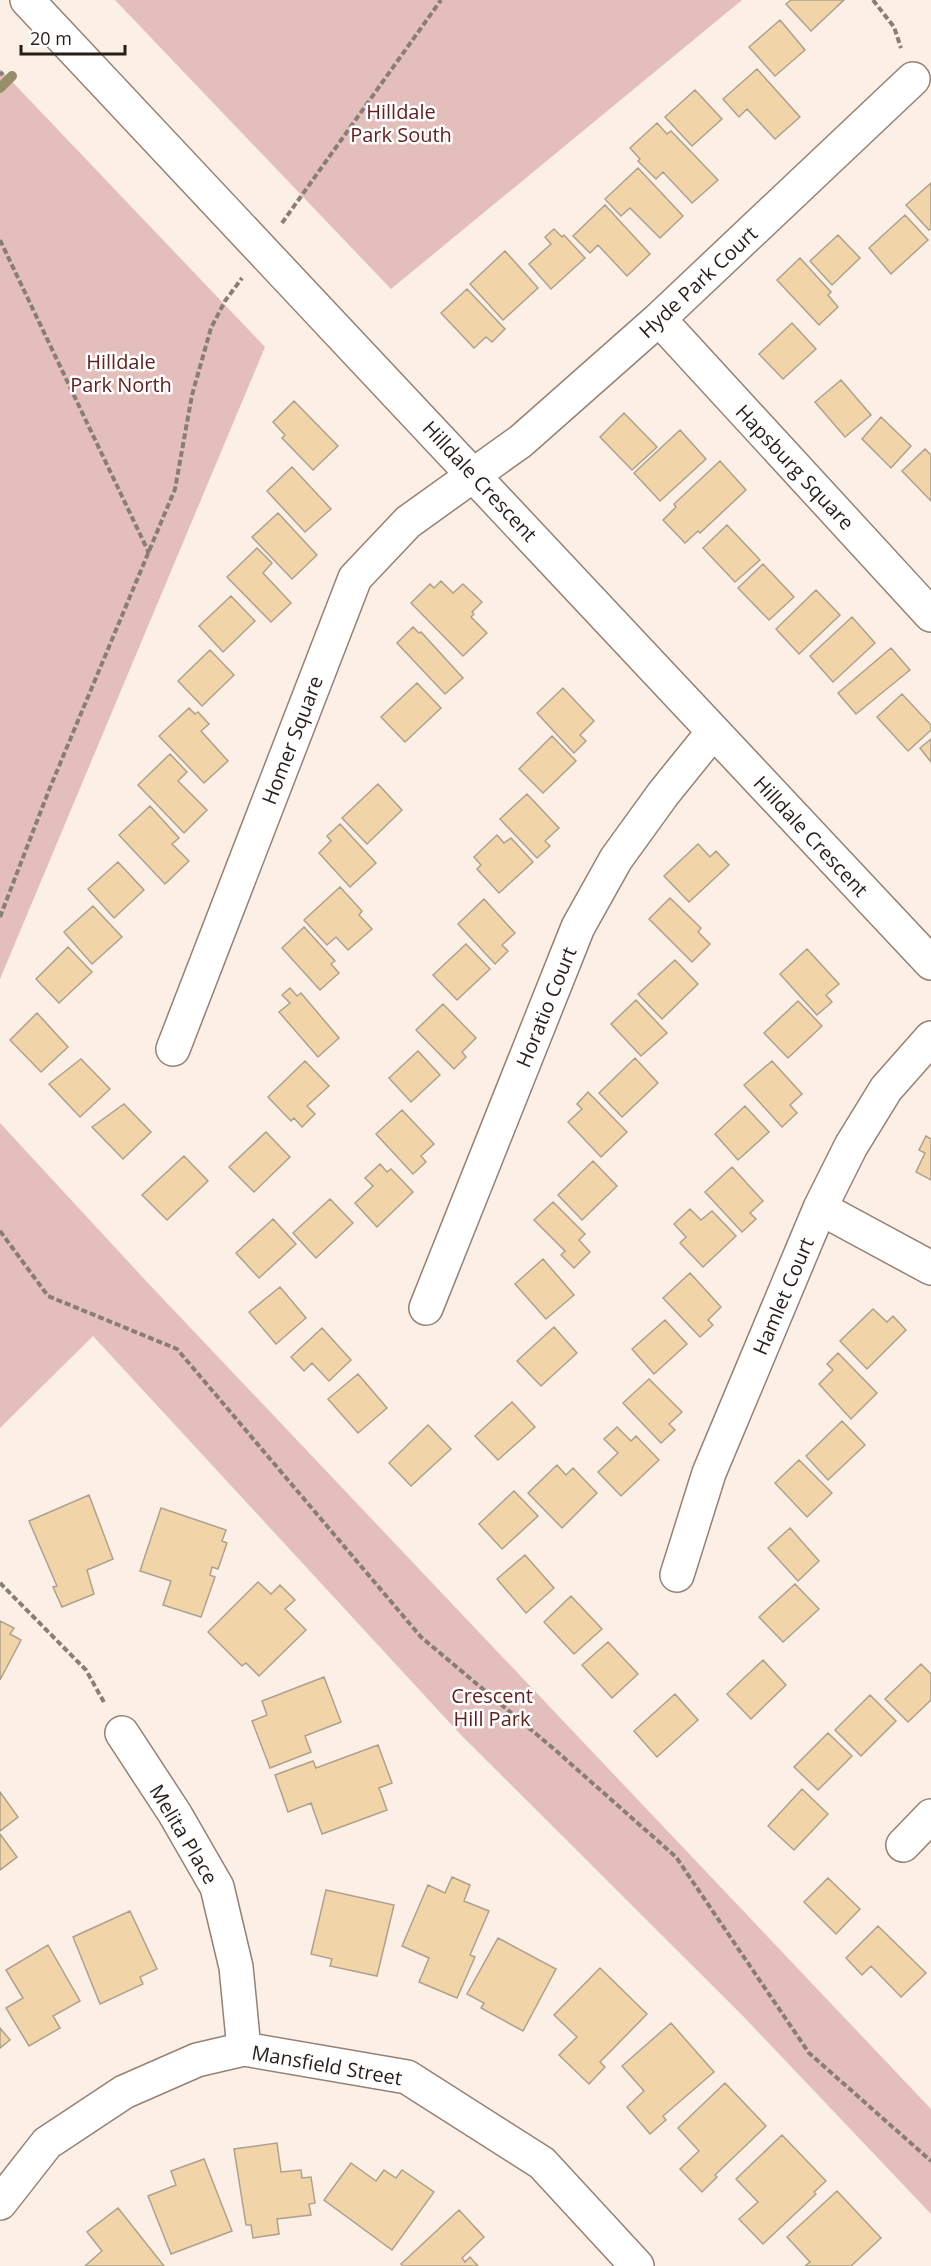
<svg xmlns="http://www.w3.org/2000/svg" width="931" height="2266" viewBox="0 0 931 2266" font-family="'Open Sans',sans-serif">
<rect width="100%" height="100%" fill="#fcefe5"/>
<path fill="#e3beba" d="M115,0H742L391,289Z
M0,69L265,347L0,979Z
M0,1123L147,1282L931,2109V2214L742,2015L461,1735L93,1336L0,1428Z"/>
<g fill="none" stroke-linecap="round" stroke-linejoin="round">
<path stroke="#978e6a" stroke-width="10" d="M0,88L12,76"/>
</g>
<path fill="#f1d5a8" stroke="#aea18d" stroke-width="1.5" d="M791,0H844L811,31L786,4Z
M780,20L805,50L775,76L749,47Z
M757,69L800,117L775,139L747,109L739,117L723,99Z
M695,90L722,119L692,146L665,117Z
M657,123L667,134L671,131L718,180L692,203L663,172L656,179L638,161L640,159L630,148Z
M638,168L683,216L660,238L630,208L621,216L605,199Z
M931,183V229L929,230L906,205Z
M605,205L650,254L627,276L598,245L590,253L573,236Z
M905,215L928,240L891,274L869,248Z
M554,229L562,237L564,235L585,258L551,289L529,264L551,244L545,237Z
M838,235L860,258L832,285L810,261Z
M505,251L538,288L503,320L470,284Z
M800,258L831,292L828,295L838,307L819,325L777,280Z
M467,289L505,329L492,342L486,337L474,348L441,313Z
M792,323L816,349L783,379L759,354Z
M841,380L871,415L845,437L815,402Z
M294,401L338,446L313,470L282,438L285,435L273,422Z
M624,413L657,447L632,470L600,437Z
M881,417L911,446L891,468L862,439Z
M680,430L706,459L660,501L634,473Z
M925,449L931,455V501L902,471Z
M720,461L746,490L700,533L698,531L685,543L663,520L676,507L674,504Z
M292,467L331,509L305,532L267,491Z
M278,513L317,555L292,579L252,537Z
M727,525L760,560L735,582L703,548Z
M257,548L272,563L263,573L291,603L271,622L227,577Z
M763,564L794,597L769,620L738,588Z
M441,581L453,593L463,584L482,602L472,612L474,614L471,617L487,633L463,656L411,603L430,584L434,588Z
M816,590L840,615L799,654L776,629Z
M231,596L255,621L223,652L199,626Z
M852,617L875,643L833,682L810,656Z
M413,627L419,633L421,632L463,678L445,694L397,643Z
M891,648L910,670L856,714L838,693Z
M210,650L234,675L202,706L178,681Z
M417,683L441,708L405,742L381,717Z
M563,688L594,721L580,735L586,741L574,753L537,713Z
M902,694L931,725V730L908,751L877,717Z
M189,708L195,714L198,712L209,724L201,731L228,761L204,783L159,736Z
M552,736L576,761L543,793L519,769Z
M931,739V762L920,748Z
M170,754L187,772L178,781L207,810L184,833L138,785Z
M378,784L402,810L367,844L342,818Z
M527,794L559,828L545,841L550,846L537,858L500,819Z
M150,806L179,838L172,844L189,861L165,884L119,835Z
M340,824L376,863L350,887L319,853L331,841L327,836Z
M497,835L504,843L511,838L533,862L499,893L477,869L481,865L474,857Z
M698,844L710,857L716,851L729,865L689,902L664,876Z
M118,862L144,890L114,918L88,889Z
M340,887L362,911L359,915L372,929L348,950L336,937L327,945L304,920Z
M670,898L701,928L698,932L710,944L692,962L649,919Z
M484,899L515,933L502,945L508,951L495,964L458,924Z
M93,906L122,937L92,964L64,932Z
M304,927L335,961L331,964L339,973L320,990L282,948Z
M466,944L490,969L457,1000L433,975Z
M68,947L92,972L59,1003L36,979Z
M807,949L839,984L826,995L832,1002L817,1015L780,974Z
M675,960L698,984L662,1019L638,994Z
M290,988L297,996L301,993L339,1038L318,1057L279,1012L290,1003L282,995Z
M636,1000L667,1033L641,1056L611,1024Z
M798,1001L822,1026L788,1058L764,1033Z
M443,1004L476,1038L462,1052L466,1057L454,1069L416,1030Z
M37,1013L68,1047L41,1072L10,1040Z
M418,1051L440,1075L411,1102L389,1078Z
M635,1058L658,1083L622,1117L599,1093Z
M81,1059L110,1089L80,1117L49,1084Z
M305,1061L329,1086L307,1106L315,1114L302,1127L294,1118L291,1121L268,1097Z
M772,1061L802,1094L790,1105L797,1113L782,1127L744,1085Z
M588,1092L627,1132L601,1157L568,1122L582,1109L577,1104Z
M124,1104L151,1132L123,1159L92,1127Z
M745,1106L769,1132L738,1160L715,1134Z
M402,1110L434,1144L421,1156L426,1162L413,1174L376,1134Z
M266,1132L290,1157L254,1192L229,1167Z
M926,1136L931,1139V1180L916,1172L925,1153L919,1150Z
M184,1156L208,1181L167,1220L142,1195Z
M593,1161L617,1186L582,1220L558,1195Z
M380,1164L387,1172L391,1169L413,1192L377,1227L355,1203L373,1186L365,1178Z
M732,1167L763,1201L750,1213L756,1219L742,1232L705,1192Z
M330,1199L353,1223L316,1258L293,1233Z
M553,1202L585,1234L579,1240L590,1252L574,1268L561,1255L565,1251L534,1220Z
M690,1209L701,1220L712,1211L736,1236L703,1267L680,1243L686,1237L674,1224Z
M273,1219L296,1244L259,1278L236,1253Z
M543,1259L574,1295L546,1319L515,1284Z
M690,1273L721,1307L708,1320L713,1325L700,1337L663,1298Z
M280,1287L306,1318L276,1344L249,1312Z
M873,1309L887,1322L893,1316L906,1330L867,1369L840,1341Z
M665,1320L687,1344L654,1374L632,1349Z
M554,1327L577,1353L541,1386L517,1361Z
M322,1328L351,1360L329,1381L312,1363L304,1371L291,1357Z
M838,1353L877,1393L851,1419L819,1384L833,1370L827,1364Z
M358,1374L387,1408L358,1433L328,1399Z
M649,1379L682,1412L669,1424L675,1430L661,1443L623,1403Z
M512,1402L535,1427L498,1460L475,1436Z
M842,1421L865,1445L828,1480L806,1456Z
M428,1425L451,1449L411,1486L389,1463Z
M617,1427L631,1441L636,1436L659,1460L621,1496L598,1472L618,1453L604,1439Z
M799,1460L832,1493L807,1517L775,1483Z
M557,1465L566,1475L573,1468L597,1493L562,1528L528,1493Z
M514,1491L538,1516L502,1549L479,1524Z
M89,1495L113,1559L87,1570L94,1594L62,1607L53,1587L57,1586L29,1521Z
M161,1508L226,1530L222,1541L227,1543L218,1569L212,1567L210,1575L215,1577L201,1617L163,1605L171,1581L140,1571Z
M790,1528L819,1561L798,1581L768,1548Z
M525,1555L554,1588L526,1613L497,1579Z
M258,1582L271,1594L280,1585L295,1600L285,1609L306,1630L259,1676L246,1663L242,1666L208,1632Z
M795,1584L819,1609L783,1642L759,1617Z
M571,1596L602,1629L574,1654L544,1622Z
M0,1621L14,1628L10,1634L21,1640L0,1680Z
M608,1642L638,1674L612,1698L582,1665Z
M763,1660L786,1685L751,1719L727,1694Z
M921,1664L931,1674V1700L908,1722L885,1699Z
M324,1677L341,1722L305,1736L311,1752L270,1768L252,1721L267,1715L262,1701Z
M675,1694L698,1720L657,1757L634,1731Z
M870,1695L896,1721L861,1756L835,1730Z
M828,1733L852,1756L818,1790L794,1767Z
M378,1745L392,1783L379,1788L387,1810L322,1834L311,1803L288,1812L275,1775L313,1761L316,1768Z
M802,1789L828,1814L794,1850L768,1826Z
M0,1792L18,1817L0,1831Z
M0,1834L17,1857L0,1870Z
M452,1877L470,1885L464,1901L489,1911L470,1955L475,1957L457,1998L419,1982L429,1958L402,1946L428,1885L445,1893Z
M828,1878L860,1909L836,1934L804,1902Z
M326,1890L394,1905L377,1976L330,1966L332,1959L311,1954Z
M130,1911L157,1969L140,1977L143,1984L100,2004L73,1937Z
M878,1926L926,1973L901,1997L871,1966L862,1975L846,1958Z
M498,1938L556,1969L523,2031L481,2008L484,2003L467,1994Z
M48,1945L80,2001L53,2016L60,2028L29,2046L6,2008L23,1998L6,1970Z
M600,1968L647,2014L600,2062L605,2067L589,2084L559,2055L577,2037L554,2015Z
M671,2023L714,2072L663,2116L666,2120L650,2134L627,2107L644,2091L622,2066Z
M0,2028L10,2040L0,2048Z
M725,2083L766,2126L715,2175L717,2177L702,2192L680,2169L699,2151L678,2128Z
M782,2135L826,2181L814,2192L816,2194L763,2244L739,2219L758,2202L736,2179Z
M277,2143L281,2172L301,2170L302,2178L311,2177L315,2203L309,2204L311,2215L277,2219L279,2234L253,2238L251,2225H246L234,2149Z
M204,2159L232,2231L171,2254L148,2196L176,2185L171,2171Z
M351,2163L376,2181L384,2170L396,2178L402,2170L434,2192L392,2250L324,2200Z
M837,2191L881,2238L851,2266H805L810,2262L787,2237Z
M118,2208L164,2266H85L102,2251L87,2232Z
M459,2210L484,2237L462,2258L465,2262L470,2257L478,2266H403L401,2264Z"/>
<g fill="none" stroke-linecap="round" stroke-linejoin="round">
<g stroke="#958273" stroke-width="36">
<path id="minor" d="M27,0L931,963
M659,319L931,615
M173,1049L355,578L408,522L521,441L659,319L913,79
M820,1208L931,1268
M426,1308L578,927L616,859L663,794L713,732
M677,1575L709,1473L820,1208L851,1146L886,1089L931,1038
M122,1733L175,1814L217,1887L236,1967L244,2049
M903,1845L931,1816
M0,2203L47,2143L124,2092L197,2060L244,2049L407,2077L542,2163L637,2266"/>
</g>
<path stroke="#887e76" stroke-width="4" stroke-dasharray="6 3" stroke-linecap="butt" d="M873,0L894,27L901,48
M0,75L3,72
M282,223L441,0
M0,240L149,553
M0,917L49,790L175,489L192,395L211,328L225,301L242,278
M0,1231L48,1296L177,1349L421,1637L554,1749L676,1857L809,2053L931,2161
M0,1583L86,1670L105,1704"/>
<use href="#minor" stroke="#fff" stroke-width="33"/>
</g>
<g text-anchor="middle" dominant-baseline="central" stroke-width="5" stroke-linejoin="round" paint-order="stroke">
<g font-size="20" fill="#62201f" stroke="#fff">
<text x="401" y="111">Hilldale<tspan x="401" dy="23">Park South</tspan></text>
<text x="121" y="361">Hilldale<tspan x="121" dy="23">Park North</tspan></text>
<text x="492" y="1695">Crescent<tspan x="492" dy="23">Hill Park</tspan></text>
</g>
<g font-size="20" fill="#261e18" stroke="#fff">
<text transform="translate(698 282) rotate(-43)">Hyde Park Court</text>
<text transform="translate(795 467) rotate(47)">Hapsburg Square</text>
<text transform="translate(480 481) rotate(47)">Hilldale Crescent</text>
<text transform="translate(292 740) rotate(-69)">Homer Square</text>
<text transform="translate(811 836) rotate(47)">Hilldale Crescent</text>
<text transform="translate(546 1007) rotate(-68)">Horatio Court</text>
<text transform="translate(783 1296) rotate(-67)">Hamlet Court</text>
<text transform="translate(184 1834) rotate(59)">Melita Place</text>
<text transform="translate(327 2065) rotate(10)">Mansfield Street</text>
</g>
</g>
<path d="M21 45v9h104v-9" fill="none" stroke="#261e18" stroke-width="3"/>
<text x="30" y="45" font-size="18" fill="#261e18" stroke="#ffffff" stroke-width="4.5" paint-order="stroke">20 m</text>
</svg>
